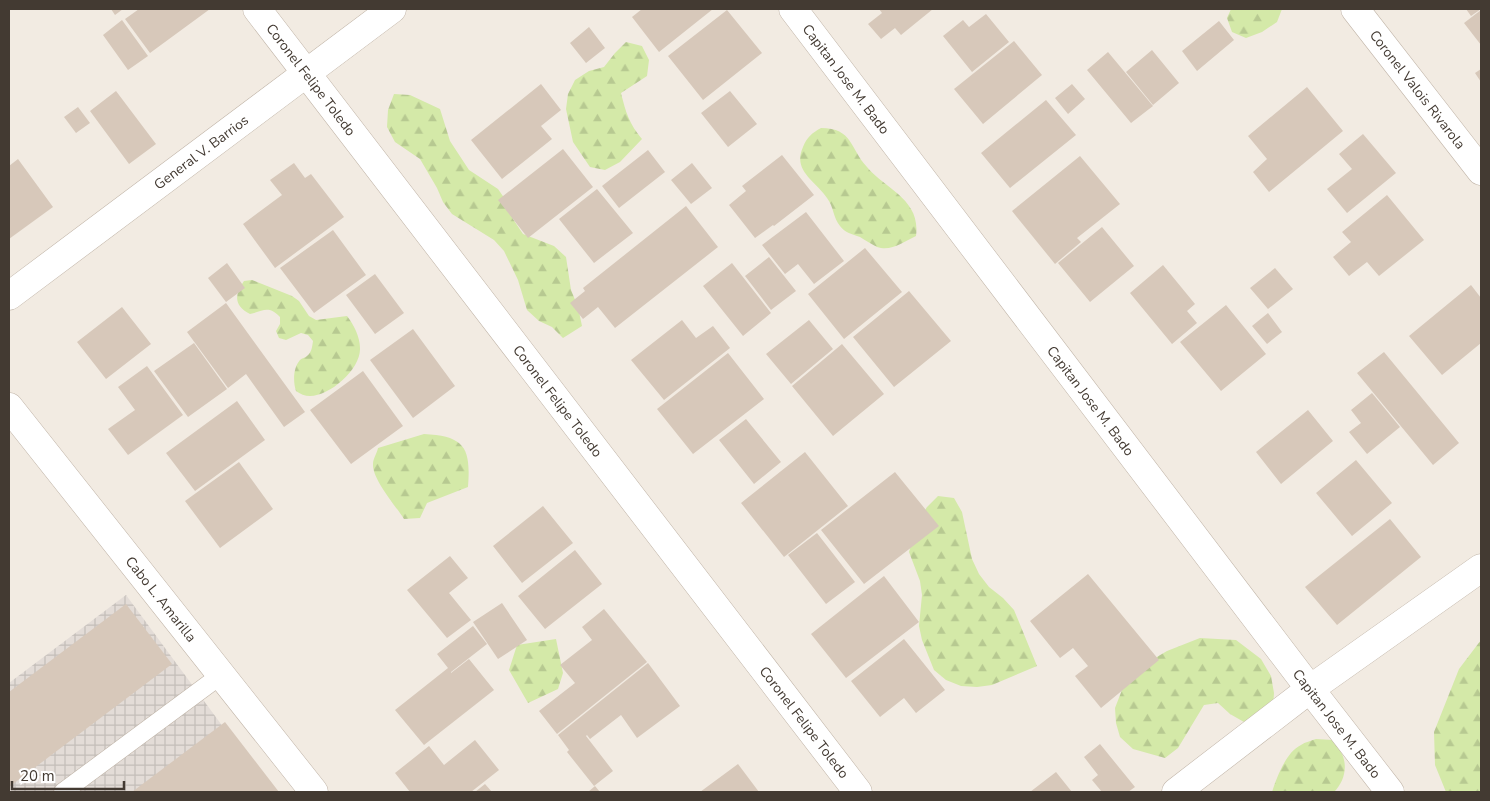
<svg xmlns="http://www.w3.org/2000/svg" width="1490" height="801" viewBox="0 0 1490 801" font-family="'Nunito Sans',sans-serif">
<defs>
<pattern id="industrial-grid" width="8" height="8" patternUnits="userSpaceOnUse" patternTransform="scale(1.25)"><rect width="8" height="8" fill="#e3dcd7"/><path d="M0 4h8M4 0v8" fill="none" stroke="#c4beb9"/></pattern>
<pattern id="forest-firs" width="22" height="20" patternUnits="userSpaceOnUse" patternTransform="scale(1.25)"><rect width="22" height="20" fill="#d4e9a8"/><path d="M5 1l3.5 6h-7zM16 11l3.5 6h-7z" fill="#b7c991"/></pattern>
</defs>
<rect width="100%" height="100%" fill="#f2ebe2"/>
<path fill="url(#industrial-grid)" d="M126,595L271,792H9V683Z"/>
<path fill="url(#forest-firs)" d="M1231,9H1282L1277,22L1262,32L1246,38L1232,32L1227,18Z
M626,42L642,46L649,60L647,76L621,93C626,113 629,123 642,139L620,162L605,170L590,167L573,142L566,109L568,94L575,80L589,71L604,67L615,53Z
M394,94L410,95L440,109L450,141L469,170L498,189L507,202L513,219L523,234L554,246L566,257L571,290L578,307L582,326L563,338L552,327L539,321L527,310L518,280L504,251L494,240L452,214L443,202L437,188L420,159L395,142L387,127L388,110Z
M821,128C853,128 850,149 867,167C886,190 921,199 916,236C903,242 891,252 877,247C871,244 865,240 860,237C852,234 845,233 840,226C833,218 834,207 827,198C816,181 792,171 803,147C807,137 812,133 821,128Z
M252,280L292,296L299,301L309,316L316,320L347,316C354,325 360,337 360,348C361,369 330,396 310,396C305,396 300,394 296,391C293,382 293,368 300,360C302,358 305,358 307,356C312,352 312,347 313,341L308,335L301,333L286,340L279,338L276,331L280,324V317C268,305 264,311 250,314C234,306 234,295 244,281Z
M424,434C465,436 471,448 468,487L427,503L420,518L404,519C396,506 372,479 373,464C373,459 377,453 378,448Z
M938,496L954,498L962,512L972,559L979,574L989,587L1003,598L1014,610L1037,666L992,685L977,687L961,686L946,680L934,670L922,640L919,626L922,595L920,581L909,552L918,521L927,507Z
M1200,638L1236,640L1261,659L1271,676L1274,693L1273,707L1260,718L1244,722L1230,714L1218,703L1204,705L1178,748L1165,758L1133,749L1120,737L1116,723L1115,708L1127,677L1140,667L1167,651Z
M556,639L563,673L558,689L528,703L509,670L517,645Z
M1481,640V792H1446L1435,765L1434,732L1459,669Z
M1316,739L1333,740C1335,744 1340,749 1342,754C1348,767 1344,782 1334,792H1272C1277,777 1286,752 1301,745C1305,742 1311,741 1316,739Z"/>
<path fill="#d7c8ba" d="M111,9H123L115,15Z
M139,9H210L150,53L125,19Z
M642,9H713L659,52L632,17Z
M879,9H933L901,35L895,28L881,39L868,24L882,13Z
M1466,9H1481L1471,16Z
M727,10L762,53L703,100L668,56Z
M1481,10V45L1464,23Z
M986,14L1009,42L972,72L943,36L963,20L969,27Z
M122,20L148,56L128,70L103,35Z
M1219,21L1234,40L1197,71L1182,51Z
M589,27L605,48L586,63L570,43Z
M1014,41L1042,75L983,124L954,89Z
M1152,50L1179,83L1153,105L1126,72Z
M1108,52L1153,106L1131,123L1087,70Z
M1481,69V82L1475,73Z
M541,84L561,110L541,126L552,139L502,179L471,140Z
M1072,84L1085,99L1068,114L1055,98Z
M1307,87L1343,131L1269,192L1253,172L1267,159L1248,136Z
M116,91L156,144L129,164L90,111Z
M730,91L757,124L728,147L701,113Z
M1046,100L1076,135L1010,188L981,153Z
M78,107L90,123L76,133L64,117Z
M1363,134L1396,173L1347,213L1327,189L1352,169L1339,154Z
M563,149L593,187L528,238L498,200Z
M648,150L665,172L619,208L602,186Z
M782,155L814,195L774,226L773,225L755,238L729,205L746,191L742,186Z
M1080,156L1120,204L1077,238L1081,242L1055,264L1012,211Z
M18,159L53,207L9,239V166Z
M294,163L305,178L311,174L344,217L275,268L243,224L282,195L270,180Z
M692,163L712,188L691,204L671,180Z
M597,189L633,233L594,263L559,219Z
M1387,195L1424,240L1379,276L1367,262L1349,276L1333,257L1351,242L1342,232Z
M686,206L718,247L615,328L598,307L583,319L570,303L585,291L583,288Z
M806,212L844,261L814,284L798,264L785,274L762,245Z
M1102,227L1134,266L1090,302L1058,263Z
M333,230L366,275L314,313L280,268Z
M865,248L902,292L844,339L808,294Z
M769,257L796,291L771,310L745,276Z
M227,263L245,288L226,302L208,278Z
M732,263L771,313L743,336L703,286Z
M1163,265L1195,304L1187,311L1197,323L1172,344L1130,293Z
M1275,268L1293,289L1268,309L1250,288Z
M375,274L404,313L375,334L346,295Z
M1471,285L1481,298V343L1442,375L1409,336Z
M909,291L951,341L894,387L853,337Z
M226,303L305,412L284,427L246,374L228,388L187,332Z
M1226,305L1266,354L1221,391L1180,342Z
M122,307L151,344L106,379L77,342Z
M1268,313L1282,332L1267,344L1252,326Z
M682,320L696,338L713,326L730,348L664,400L631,360Z
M809,320L833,349L791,384L766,354Z
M413,329L455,386L413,418L370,360Z
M194,343L227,389L188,417L154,371Z
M842,344L884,394L833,436L792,386Z
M1384,352L1459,443L1433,465L1357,373Z
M728,353L764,399L693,454L657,409Z
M147,366L183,415L128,455L108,429L135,410L118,387Z
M363,371L403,426L351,464L310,410Z
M1372,393L1400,427L1367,454L1349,432L1361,423L1351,410Z
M237,401L265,440L195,491L166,453Z
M1308,410L1333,441L1281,484L1256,452Z
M746,419L781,462L754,484L719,440Z
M805,452L848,506L784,557L741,503Z
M1356,460L1392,503L1352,536L1316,493Z
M239,462L273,509L220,548L185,501Z
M895,472L939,526L864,584L821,530Z
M543,506L573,543L522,583L493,546Z
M1390,519L1421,557L1337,625L1305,587Z
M817,533L855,582L826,604L788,555Z
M575,550L602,584L545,629L518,596Z
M450,556L468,578L449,593L471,620L447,638L407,590Z
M1088,574L1159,660L1101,708L1075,676L1088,666L1073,648L1060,658L1030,621Z
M884,576L919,622L846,678L811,634Z
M502,603L527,640L498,659L473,622Z
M126,604L172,664L9,787V692Z
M604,609L647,662L557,734L539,711L575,683L560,665L592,640L582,627Z
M473,626L487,644L451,672V673L469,659L494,690L424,745L395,710L448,668L437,654Z
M904,639L945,690L916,713L904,698L880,717L851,681Z
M648,663L680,706L637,738L621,715L590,739L587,735L586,736L613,771L594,786L567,752L569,750L558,735Z
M225,722L279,792H132Z
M475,740L499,770L471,792H410L395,773L429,746L444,765Z
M1100,744L1135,787L1128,792H1102L1092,780L1098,775L1084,757Z
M738,764L759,792H700Z
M1056,772L1072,792H1030Z
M485,784L492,792H475Z
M595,786L600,792H588Z"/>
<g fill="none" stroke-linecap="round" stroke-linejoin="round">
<g stroke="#c0b4a7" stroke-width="19">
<path id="service" d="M63,792L221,675"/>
</g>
<g stroke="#c0b4a7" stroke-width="29">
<g id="minor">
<path id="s1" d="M257,9L858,792"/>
<path id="s2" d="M793,9L1310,689L1390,792"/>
<path id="s3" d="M1355,9L1481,171"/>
<path id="s4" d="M9,296L392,9"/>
<path id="s5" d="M9,407L314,792"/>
<path d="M1176,792L1310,689L1481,568"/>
</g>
</g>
<use href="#service" stroke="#fff" stroke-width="18"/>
<use href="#minor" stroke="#fff" stroke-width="28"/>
</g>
<g text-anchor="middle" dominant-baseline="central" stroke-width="4" stroke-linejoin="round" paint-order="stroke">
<g font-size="14" fill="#433a32" stroke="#fff">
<text stroke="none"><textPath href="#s2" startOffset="88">Capitan Jose M. Bado</textPath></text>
<text stroke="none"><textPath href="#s1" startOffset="89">Coronel Felipe Toledo</textPath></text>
<text stroke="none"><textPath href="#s3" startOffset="102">Coronel Valois Rivarola</textPath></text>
<text stroke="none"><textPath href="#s4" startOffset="240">General V. Barrios</textPath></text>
<text stroke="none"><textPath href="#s1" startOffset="494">Coronel Felipe Toledo</textPath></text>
<text stroke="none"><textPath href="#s2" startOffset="492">Capitan Jose M. Bado</textPath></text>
<text stroke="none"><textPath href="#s5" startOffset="245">Cabo L. Amarilla</textPath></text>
<text stroke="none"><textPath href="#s1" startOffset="899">Coronel Felipe Toledo</textPath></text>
<text stroke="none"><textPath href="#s2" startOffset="898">Capitan Jose M. Bado</textPath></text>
</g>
</g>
<rect width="1490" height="801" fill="none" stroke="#433a32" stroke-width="20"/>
<path d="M12 781v8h112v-8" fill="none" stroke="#433a32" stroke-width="2.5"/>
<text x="20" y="781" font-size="15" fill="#433a32" stroke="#ffffff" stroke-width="4" paint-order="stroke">20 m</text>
</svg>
